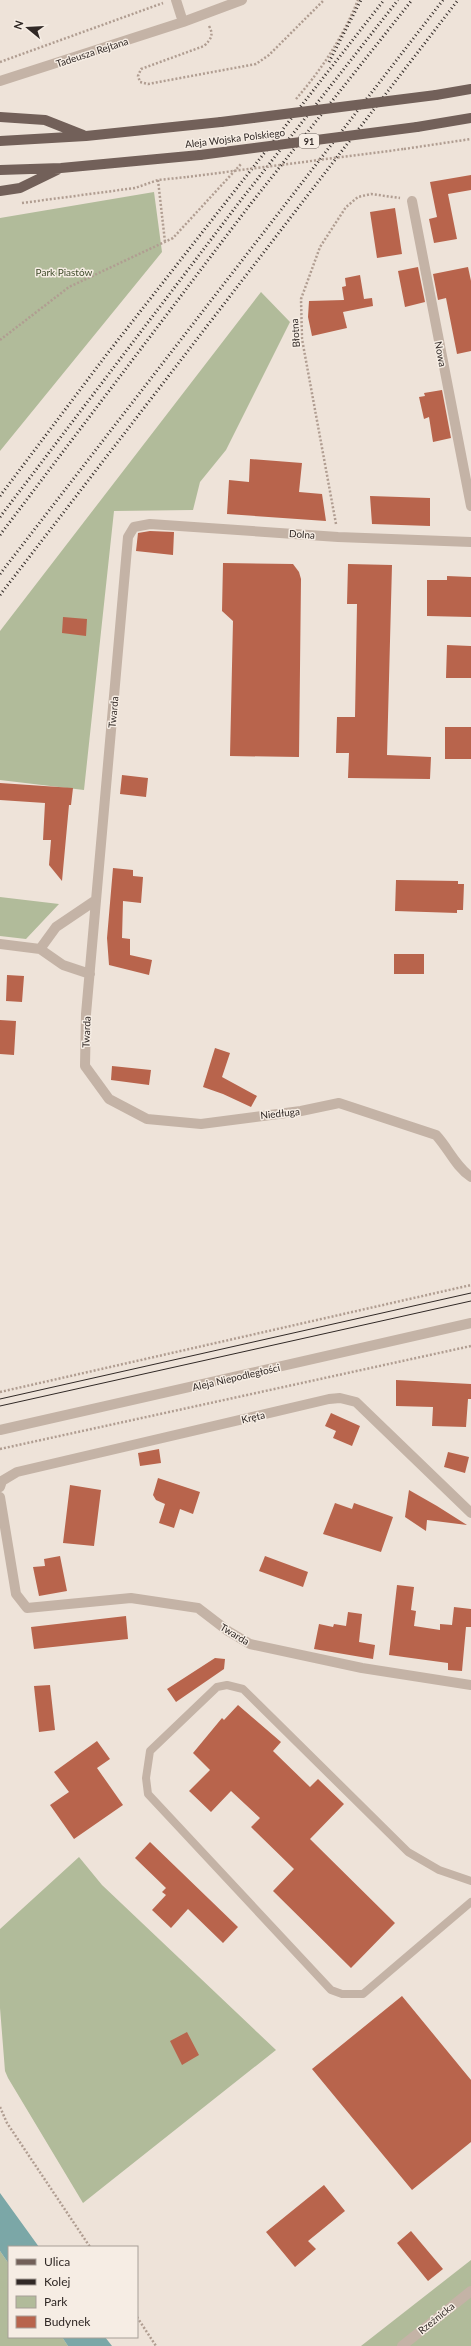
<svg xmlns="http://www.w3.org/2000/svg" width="471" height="2346" viewBox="0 0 471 2346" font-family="Lato,sans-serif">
<rect width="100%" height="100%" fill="#eee3d9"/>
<path fill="#b1bb9a" d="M154,192L162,252L0,451V218Z
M261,292L290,322L226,450L200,482L193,510L114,511L84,790L0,780V631Z
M0,897L59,904L26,939L0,936Z
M79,1857L102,1885L276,2050L83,2203L8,2078L5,2071L0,2008V1929Z
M0,2251L9,2264V2337H62L68,2346H0Z
M471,2260V2346H361Z"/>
<path fill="#7ba7a7" d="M0,2193L39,2247H9V2264L0,2251Z
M62,2337H105L112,2346H68Z"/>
<path fill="#b8644c" d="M471,175V190L448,194L457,239L434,243L429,219L437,217L430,182Z
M395,208L402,254L377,258L370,212Z
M418,267L425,302L405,307L398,271Z
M468,267L471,281V351L457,354L446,298L438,300L433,274Z
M360,275L364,299L372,298L373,306L343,312L347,328L312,336L308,317L309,301L344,300L342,287L346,286L345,278Z
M442,390L451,438L433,442L429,417L424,419L419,397L425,396L424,393Z
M250,459L302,463L299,492L322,494L326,521L227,514L229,480L249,482Z
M370,496L430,498V526L372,524Z
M150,531L174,532L173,555L136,551L138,533Z
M223,563L293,564L299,572L301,579L299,757L230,756L233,621L222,611Z
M348,564L392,565L387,755L431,757L430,779L348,778L349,753H336L337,717H355L357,604H347Z
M447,576L471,577V617L427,616V580H447Z
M63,617L87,619L86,636L62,633Z
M447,645L471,646V678H446Z
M445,727H471V759H445Z
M122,775L148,778L146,797L120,794Z
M0,783L73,788L71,805H69L62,881L49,865L51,840H43L45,803L0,800Z
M113,868L133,870V876L143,877L141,903L123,901L122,938L130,939V955L152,960L149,975L109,965L107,938Z
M396,880L458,881V884H464L463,910H457V913L395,911Z
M394,954H424V974H394Z
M7,975L24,976L22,1002L6,1001Z
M0,1020L16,1021L14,1055L0,1054Z
M215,1048L230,1053L222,1077L257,1096L251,1107L223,1094L203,1087Z
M112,1066L151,1070L149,1085L111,1080Z
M396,1380L471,1384V1399H468L466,1427L432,1426L433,1407L396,1406Z
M331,1413L360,1426L352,1446L333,1438L336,1431L325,1426Z
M159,1449L161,1463L140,1466L138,1453Z
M448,1452L469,1457L465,1473L444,1467Z
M158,1478L200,1492L193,1514L180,1509L174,1528L159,1523L165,1504L156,1500L153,1495Z
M70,1485L101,1490L94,1546L63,1543Z
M409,1490L437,1506L467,1525L427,1520L426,1531L405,1517Z
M335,1503L352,1509L354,1503L393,1517L381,1552L323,1534Z
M60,1556L67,1591L39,1596L33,1567L45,1566L44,1559Z
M265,1556L308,1572L303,1587L259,1571Z
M397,1585L414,1587L411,1610L416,1611L414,1626L440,1630V1624L452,1625L454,1607L471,1609V1627H466L462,1671L448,1670V1663L389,1655Z
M348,1612L362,1614L359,1642L375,1645L373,1659L314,1649L319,1624L333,1627L334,1624L346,1626Z
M126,1616L128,1639L34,1649L31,1627Z
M215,1658L225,1659L224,1669L176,1702L167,1689Z
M50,1685L55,1730L39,1732L34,1686Z
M238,1705L281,1742L273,1751L310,1787L318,1779L344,1804L310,1839L395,1923L351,1968L273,1891L294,1869L251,1827L260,1818L231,1791L211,1812L189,1791L210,1770L193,1753L222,1718L224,1720Z
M97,1741L110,1759L97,1768L123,1805L74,1839L50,1805L69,1792L54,1772Z
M150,1842L238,1927L223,1943L188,1909L171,1928L152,1910L166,1895L162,1892L166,1888L135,1858Z
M402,1996L471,2080V2142L412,2190L312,2069Z
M187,2032L199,2055L182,2065L170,2041Z
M324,2185L345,2211L308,2241L316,2249L295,2267L266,2232Z
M411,2231L443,2269L428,2281L397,2243Z"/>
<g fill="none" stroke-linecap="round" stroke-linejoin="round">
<path stroke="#b09d91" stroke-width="2.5" stroke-dasharray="2 2" stroke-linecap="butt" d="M209,26C214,35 211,39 204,46L141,69L138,76L140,82L148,84L256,64L269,55L324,0
M0,62L163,3
M296,99C322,69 343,37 358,0
M404,149L471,139
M158,180L165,242
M22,203L135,188L158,180L187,177
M0,340L69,287L173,238L241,164
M336,524L302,339L301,299L320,247L346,207L358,197L371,194L400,198
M0,1392L471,1285
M0,1449L471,1346
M0,2107L7,2123L90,2247
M137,2317L156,2346"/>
<path stroke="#c4b3a6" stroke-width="8" d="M471,1881L439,1870L408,1852L243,1689L227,1685L217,1687L150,1751L146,1778L148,1794L331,1990L342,1994H363L471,1902"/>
<path stroke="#c4b3a6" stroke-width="10" d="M176,0L183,22
M0,81L183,22L242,0
M412,201L471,506
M471,542L338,537L150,524L134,527L128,537L86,1014L85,1066L109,1099L147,1119L201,1124L301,1111L339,1103L436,1135C449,1149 455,1166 471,1177
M0,944L40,949L63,965L90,974
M40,949L56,927L96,900
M0,1487L2,1481L17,1472L329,1399L340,1398L356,1402L471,1513
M0,1497L16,1594L27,1608L131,1598L198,1608L228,1631L250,1644L362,1668L471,1685
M402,2346L471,2291"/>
<path stroke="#c4b3a6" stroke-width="10" d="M0,1430L471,1323"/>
<path stroke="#726059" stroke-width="10" d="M436,95L471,89
M0,117L45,120L83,135
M417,127L471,118
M0,141L86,136L221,122
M0,170L61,168L200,155
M0,191L20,188L57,170"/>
<path stroke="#312926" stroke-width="1" d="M0,1399L471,1293
M0,1406L471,1301"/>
<path stroke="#312926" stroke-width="3" stroke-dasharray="1 3" stroke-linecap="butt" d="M329,62L361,0
M0,496L107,354L384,0
M0,517L241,200L398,0
M0,535L249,206L412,0
M0,574L443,0
M0,595L458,0"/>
<path stroke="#b09d91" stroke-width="2.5" stroke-dasharray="2 2" stroke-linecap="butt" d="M187,177L404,149"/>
<path stroke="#726059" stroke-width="10" d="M221,122L436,95
M200,155L417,127"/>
</g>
<g text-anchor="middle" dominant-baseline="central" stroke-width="3" stroke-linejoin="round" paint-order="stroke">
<rect fill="#f6ede4" stroke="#6c645f" stroke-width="1" x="299" y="134" width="20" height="14" rx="3"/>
<g font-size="9" font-weight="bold" fill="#312926">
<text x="309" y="141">91</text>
</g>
<g font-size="10" fill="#312926" stroke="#f6ede4">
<text transform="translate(92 52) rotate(-18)">Tadeusza Rejtana</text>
<text transform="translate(235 138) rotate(-7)">Aleja Wojska Polskiego</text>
<text transform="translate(295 333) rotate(-94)">Błotna</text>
<text transform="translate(441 354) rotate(79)">Nowa</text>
<text transform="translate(302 534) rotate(4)">Dolna</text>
<text transform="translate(113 712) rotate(-85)">Twarda</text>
<text transform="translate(86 1032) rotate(-88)">Twarda</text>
<text transform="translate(280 1113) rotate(-6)">Niedługa</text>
<text transform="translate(236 1377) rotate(-13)">Aleja Niepodległości</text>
<text transform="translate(253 1417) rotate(-13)">Kręta</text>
<text transform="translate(235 1634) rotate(31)">Twarda</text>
<text transform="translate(436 2318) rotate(-39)">Rzeźnicka</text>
</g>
<g font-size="10" fill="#424d2d" stroke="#f6ede4">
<text x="64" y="272">Park Piastów</text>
</g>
</g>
<rect x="8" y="2246" width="130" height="92" fill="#f6ede4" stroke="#a79f98"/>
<rect x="16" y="2259" width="20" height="6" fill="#726059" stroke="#a79f98"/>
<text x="44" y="2266" font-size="12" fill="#312926">Ulica</text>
<rect x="16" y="2279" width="20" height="6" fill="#312926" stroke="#a79f98"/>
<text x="44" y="2286" font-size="12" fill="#312926">Kolej</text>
<rect x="16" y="2296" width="20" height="12" fill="#b1bb9a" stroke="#a79f98"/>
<text x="44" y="2306" font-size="12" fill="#312926">Park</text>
<rect x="16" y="2316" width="20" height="12" fill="#b8644c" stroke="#a79f98"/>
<text x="44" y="2326" font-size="12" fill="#312926">Budynek</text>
<g transform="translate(28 28) rotate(288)" stroke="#f6ede4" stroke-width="3" paint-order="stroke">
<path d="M0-3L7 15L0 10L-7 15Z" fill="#312926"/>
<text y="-6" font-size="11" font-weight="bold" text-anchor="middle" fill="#312926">N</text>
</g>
</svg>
